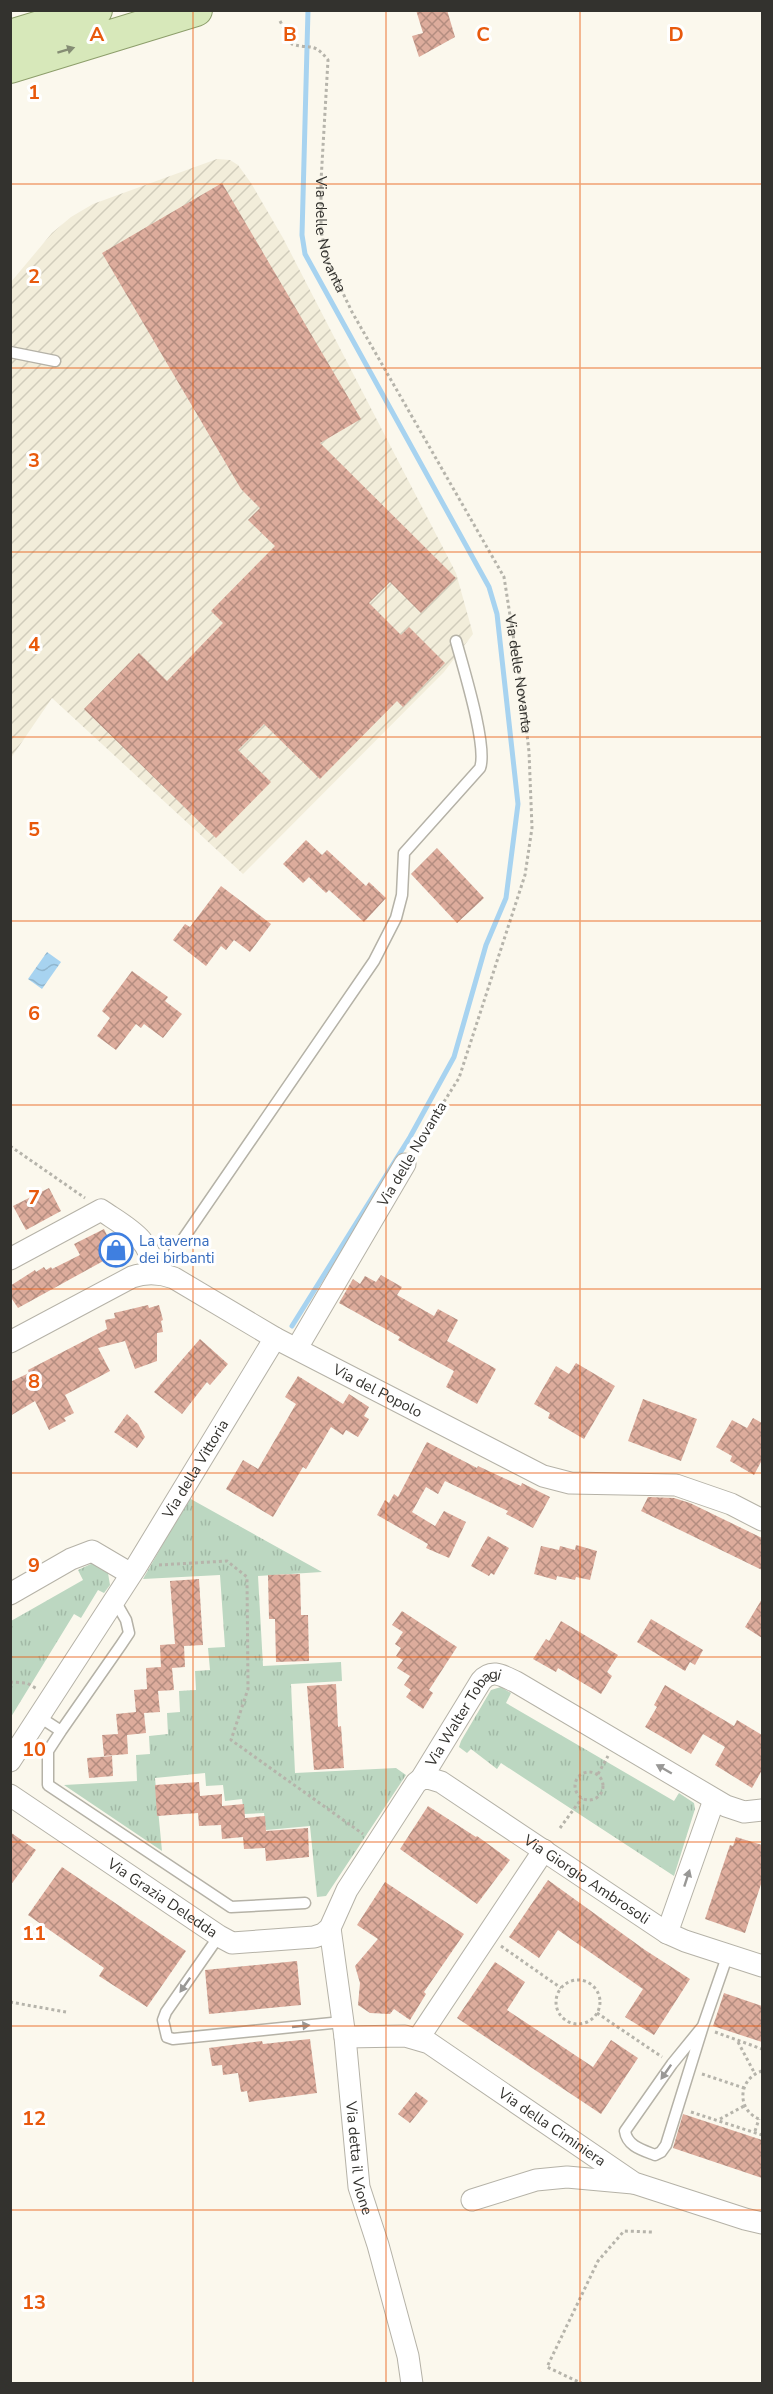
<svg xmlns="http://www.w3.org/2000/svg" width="773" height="2394" viewBox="0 0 773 2394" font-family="'Nunito Sans',sans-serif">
<defs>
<pattern id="industrial-furrows" width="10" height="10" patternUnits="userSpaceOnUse" patternTransform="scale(1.5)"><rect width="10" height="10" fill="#f2edda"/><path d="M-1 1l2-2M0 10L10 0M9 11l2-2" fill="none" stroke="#d0ccbb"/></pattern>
<pattern id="grass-tufts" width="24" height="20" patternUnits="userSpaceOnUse" patternTransform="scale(1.5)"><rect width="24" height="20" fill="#bcd7c1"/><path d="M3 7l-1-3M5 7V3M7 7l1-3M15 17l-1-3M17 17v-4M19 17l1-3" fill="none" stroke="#a2b9a6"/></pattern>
<pattern id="water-waves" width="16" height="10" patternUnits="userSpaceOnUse" patternTransform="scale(1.5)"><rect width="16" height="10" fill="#a7d3f0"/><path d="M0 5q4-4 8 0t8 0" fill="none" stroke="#90b6ce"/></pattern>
<pattern id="building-cross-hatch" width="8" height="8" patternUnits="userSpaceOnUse" patternTransform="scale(1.5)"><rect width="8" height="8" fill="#ddac9c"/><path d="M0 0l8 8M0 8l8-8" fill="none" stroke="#b48d80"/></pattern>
</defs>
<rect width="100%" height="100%" fill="#fbf8ed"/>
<path fill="url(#industrial-furrows)" d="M217,159L230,160L238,165L251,183L283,238L456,573L473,634L444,672L243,874L52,698L11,758V282L52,233L71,217L93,204Z"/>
<path fill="url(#grass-tufts)" d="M189,1498L322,1572L258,1576L263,1666L341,1662L342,1681L291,1684L295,1773L396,1768L406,1775L326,1896L317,1897L310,1826L266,1830L264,1813L244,1814L242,1799L225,1801L223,1785L206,1786L205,1773L155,1778L162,1851L64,1785L137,1781L136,1755L150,1754L149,1736L168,1734L167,1713L180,1712L179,1691L196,1690L195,1671L210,1670L208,1648L225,1647L220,1575L143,1579Z
M93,1563L108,1573L110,1585L104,1593L98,1590L81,1618L74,1614L11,1717V1621L83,1580L78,1570Z
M501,1687L511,1693L506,1703L674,1801L679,1793L694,1803L695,1809L674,1876L501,1763L497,1769L471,1749L467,1753L459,1747L461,1741L491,1690Z"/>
<path fill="url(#water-waves)" d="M47,952L61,962L42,989L28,979Z"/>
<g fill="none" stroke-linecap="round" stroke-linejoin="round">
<path stroke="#a7d3f0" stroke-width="5" d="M292,1326L410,1137L454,1057L486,945L506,898L518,804L497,614L489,587L305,254L302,235L308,10"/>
</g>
<path fill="url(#building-cross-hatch)" d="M416,10H447L455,37L419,57L412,36L423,33Z
M222,183L361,419L320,443L456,578L421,613L390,582L369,603L401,635L409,627L445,663L403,707L397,701L320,779L264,724L238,750L271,782L216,838L84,709L139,653L167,681L223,623L211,611L275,546L248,520L260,508L241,489L102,253Z
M306,840L322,855L327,850L366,886L369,882L386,898L364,922L329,890L326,893L309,877L303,883L283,864Z
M437,848L484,898L457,923L411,874Z
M221,886L271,924L250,952L234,940L226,950L221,946L206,966L173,940L185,924L190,927Z
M132,971L168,997L165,1001L182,1014L163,1038L144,1024L141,1028L136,1024L116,1050L97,1036L110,1018L102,1011Z
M49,1188L61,1211L26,1230L13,1206Z
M104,1229L116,1254L18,1308L10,1296V1286L35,1270L36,1272L44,1267L46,1270L51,1267L52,1269L80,1255L74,1244Z
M381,1275L402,1287L397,1295L434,1316L438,1309L458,1320L447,1341L496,1369L477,1404L446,1387L454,1371L398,1340L400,1337L339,1303L353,1279L360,1284L365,1276L376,1282Z
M148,1305L149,1308L159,1305L163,1320L161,1321L163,1332L157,1333V1361L135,1369L125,1341L98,1348L110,1371L65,1395L74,1413L64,1418L66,1421L49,1430L35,1401L10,1416V1382L29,1373L28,1370L107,1329L105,1320L115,1318L114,1313Z
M200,1339L228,1364L210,1385L207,1382L182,1414L154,1392Z
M576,1363L615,1386L584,1439L548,1418L550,1413L534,1404L556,1366L569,1374Z
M298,1376L343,1404L349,1394L369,1407L364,1416L369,1419L358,1437L346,1430L343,1435L331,1427L306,1469L303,1467L273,1517L226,1489L243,1460L258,1469L296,1404L285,1397Z
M643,1399L697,1419L681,1461L628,1441Z
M127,1414L138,1424L145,1437L137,1448L114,1432Z
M753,1418L762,1423V1460L754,1475L730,1461L732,1456L716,1447L732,1420L747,1428Z
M427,1442L477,1468L478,1466L521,1486L522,1483L550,1497L533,1528L506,1514L508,1511L445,1481L438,1494L426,1487L412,1512L435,1526L444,1511L466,1522L449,1558L426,1548L428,1544L377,1515L385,1500L389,1503L394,1494L398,1497Z
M648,1497L674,1498L690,1503L762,1538V1570L641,1511Z
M488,1536L509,1548L494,1575L491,1573L489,1576L471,1566Z
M576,1545L597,1551L590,1580L576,1577L575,1580L557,1576L556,1580L534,1574L541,1546L559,1550L560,1546L575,1550Z
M300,1574L301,1615H308L309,1661L276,1662L275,1619H269L268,1575Z
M199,1579L203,1645L184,1646L185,1667L172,1668L174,1690L158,1691L160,1712L144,1713L146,1733L127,1735L128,1754L104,1756L102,1735L118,1734L116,1714L136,1712L134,1690L147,1689L146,1668L161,1667L160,1645L175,1644L170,1581Z
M762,1599V1638L745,1627Z
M402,1611L457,1647L429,1690L433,1693L423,1709L406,1697L411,1690L404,1685L410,1676L397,1668L403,1660L396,1656L401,1648L395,1644L403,1632L392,1625Z
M651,1619L703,1650L695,1665L690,1662L685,1671L637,1642Z
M561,1621L618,1655L607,1672L612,1676L601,1694L558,1668L556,1672L533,1659L546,1639L549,1641Z
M336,1684L338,1727L341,1726L344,1768L314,1770L307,1686Z
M665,1685L734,1726L737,1720L762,1735V1770L752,1788L715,1765L725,1747L703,1734L691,1754L645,1727L657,1707L654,1705Z
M112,1756L113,1776L89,1778L87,1758Z
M199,1782L200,1796L222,1794V1806L244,1804L245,1818L265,1816L266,1831L308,1828L309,1857L266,1861L265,1848L244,1849L243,1837L222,1839L221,1825L199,1826L198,1813L157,1816L155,1785Z
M428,1806L476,1837L477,1836L510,1860L477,1904L400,1849Z
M10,1832L36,1850L10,1886Z
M736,1837L762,1845V1881L745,1933L705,1919L730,1845L733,1846Z
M62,1867L186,1951L147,2007L99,1976L104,1968L28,1915Z
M548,1880L645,1950L690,1979L654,2035L625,2017L643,1989L558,1930L539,1958L509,1937Z
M385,1882L464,1934L424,1992L426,1994L410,2020L394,2009L390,2014L370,2013L358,2005L360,1983L355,1966L378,1939L357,1925Z
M297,1961L301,2005L209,2014L205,1970Z
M495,1962L525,1982L507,2010L593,2067L611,2040L638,2058L601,2114L457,2018Z
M724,1993L762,2006V2042L713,2026Z
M310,2039L317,2093L249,2102L247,2091L241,2092L238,2073L223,2075L222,2065L212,2066L209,2048L262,2041L263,2044Z
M416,2092L428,2101L410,2123L398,2114Z
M683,2114L762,2140V2178L673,2148Z"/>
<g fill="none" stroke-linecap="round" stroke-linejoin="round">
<g stroke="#b5b2a7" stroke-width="13">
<path id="lane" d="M10,352L55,361
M159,1274L374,961L396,918L402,895L404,853L480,768C488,747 463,667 456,641
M38,1716L61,1731L121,1645L129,1633L126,1620L114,1599
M61,1731L48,1751V1785L231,1907L305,1903
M219,1936L166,2012L163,2020L167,2037L173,2039L342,2022
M703,2026L672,2064L625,2131C627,2146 642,2150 655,2155L661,2152L666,2145L703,2026L728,1954"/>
</g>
<g stroke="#b5b2a7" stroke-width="23">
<g id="street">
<path d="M10,1259L101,1210C124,1226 157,1241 150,1273"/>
<path id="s2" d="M10,1342L132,1277C147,1272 160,1273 174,1278L275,1338L543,1476L570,1483L676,1485L731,1504L762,1520"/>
<path d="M297,1348L405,1164"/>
<path d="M10,1594L71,1559L92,1551L131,1574"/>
<path id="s3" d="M10,1761L136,1567L275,1338"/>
<path id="s4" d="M421,1779L428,1778L441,1782L667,1933L685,1941L762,1966"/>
<path id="s5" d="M10,1795L219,1936L232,1943L314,1937L323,1934L330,1928L347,1890L416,1783L421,1779L481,1681C492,1668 503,1676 516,1682L726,1806L744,1812L762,1810"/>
<path id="s6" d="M330,1928L345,2037L359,2187L378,2245L408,2356L412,2384"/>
<path d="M667,1933L714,1800"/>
<path id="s7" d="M345,2037L405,2036L429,2043L634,2183L745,2219L762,2223"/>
<path d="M418,2039L544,1850"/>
<path d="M472,2200L536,2180L567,2177L633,2183"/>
</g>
</g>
<g stroke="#8d9e6b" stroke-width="34">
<path id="primary" d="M10,36L96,10
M10,67L196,10"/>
</g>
<g stroke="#b6b4ab" stroke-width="3" stroke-dasharray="3 3" stroke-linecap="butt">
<path id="s1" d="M280,21L292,44C310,50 313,41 328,60L321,181V231L328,262L352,312L504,577L523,698L529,752L532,828L525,875L459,1078L414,1149"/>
<path d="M10,1146L85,1198"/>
<path d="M159,1565L227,1561L247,1577L248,1689L231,1740L363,1834"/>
<path d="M10,1682L27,1683L37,1689"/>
<circle cx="589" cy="1786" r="14"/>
<path d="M598,1774L608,1756"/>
<path d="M560,1828L582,1798"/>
<path d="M501,1946L561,1988"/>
<circle cx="578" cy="2002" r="22"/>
<path d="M10,2002L66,2012"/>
<path d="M597,2013L662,2057"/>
<path d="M715,2032L762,2049"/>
<path d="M738,2042L755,2074"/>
<path d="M762,2071C737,2079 736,2112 762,2120"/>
<path d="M702,2074L744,2088"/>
<path d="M691,2112L762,2135"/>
<path d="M720,2119L744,2106"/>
<path d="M755,2131L759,2119"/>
<path d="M583,2384L547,2367L598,2261L624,2231L652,2232"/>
</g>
<use href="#lane" stroke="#fff" stroke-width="10"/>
<use href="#street" stroke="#fff" stroke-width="21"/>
<use href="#primary" stroke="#d7e8ba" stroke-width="32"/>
</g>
<defs><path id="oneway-solid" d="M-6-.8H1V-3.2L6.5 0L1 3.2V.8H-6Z" transform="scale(1.5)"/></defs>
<use fill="#858d74" href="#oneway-solid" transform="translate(66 50) rotate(-17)"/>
<g fill="#999896">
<use href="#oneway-solid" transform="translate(664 1769) rotate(-150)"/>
<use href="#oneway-solid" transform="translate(687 1878) rotate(-72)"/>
<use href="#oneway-solid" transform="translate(185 1985) rotate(125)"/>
<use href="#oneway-solid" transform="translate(301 2026) rotate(-6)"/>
<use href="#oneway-solid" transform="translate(666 2072) rotate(125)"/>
</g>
<path fill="none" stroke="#e8590c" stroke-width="1.5" stroke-opacity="0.55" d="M193,10V2384M386,10V2384M580,10V2384M10,184H762M10,368H762M10,552H762M10,737H762M10,921H762M10,1105H762M10,1289H762M10,1473H762M10,1657H762M10,1842H762M10,2026H762M10,2210H762"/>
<defs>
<g id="shop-ring" transform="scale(1.725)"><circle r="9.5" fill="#fff" stroke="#3f7fe0" stroke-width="1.5"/><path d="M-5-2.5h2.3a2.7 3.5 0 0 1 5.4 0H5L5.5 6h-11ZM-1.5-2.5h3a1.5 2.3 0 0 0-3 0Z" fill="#3f7fe0"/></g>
</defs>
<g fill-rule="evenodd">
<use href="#shop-ring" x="116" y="1250"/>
</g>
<g text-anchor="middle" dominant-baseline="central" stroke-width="6" stroke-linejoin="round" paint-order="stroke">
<g font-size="15" fill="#33322e" stroke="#fff">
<text stroke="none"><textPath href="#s1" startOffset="243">Via delle Novanta</textPath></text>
<text stroke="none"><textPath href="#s1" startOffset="729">Via delle Novanta</textPath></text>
<text transform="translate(412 1154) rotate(-59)">Via delle Novanta</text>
<text stroke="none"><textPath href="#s2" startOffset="414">Via del Popolo</textPath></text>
<text stroke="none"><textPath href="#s3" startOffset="346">Via della Vittoria</textPath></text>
<text stroke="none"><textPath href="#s5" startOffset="620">Via Walter Tobagi</textPath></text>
<text stroke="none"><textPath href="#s4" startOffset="196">Via Giorgio Ambrosoli</textPath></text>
<text stroke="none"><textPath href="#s5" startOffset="184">Via Grazia Deledda</textPath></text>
<text stroke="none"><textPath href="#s7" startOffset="234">Via della Ciminiera</textPath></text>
<text stroke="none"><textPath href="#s6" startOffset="232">Via detta il Vione</textPath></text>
</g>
<g font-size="15" fill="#366cbe" stroke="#fff" text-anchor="start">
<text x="139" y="1241">La taverna<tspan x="139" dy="17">dei birbanti</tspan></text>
</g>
</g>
<g font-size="20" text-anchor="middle" font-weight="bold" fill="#e8590c" stroke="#fff" stroke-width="6" stroke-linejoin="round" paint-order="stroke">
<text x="97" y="41">A</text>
<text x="290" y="41">B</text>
<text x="483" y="41">C</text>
<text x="676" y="41">D</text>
<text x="34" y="99">1</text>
<text x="34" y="283">2</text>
<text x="34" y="467">3</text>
<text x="34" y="651">4</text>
<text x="34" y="836">5</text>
<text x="34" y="1020">6</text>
<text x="34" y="1204">7</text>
<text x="34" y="1388">8</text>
<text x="34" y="1572">9</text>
<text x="34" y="1756">10</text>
<text x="34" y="1940">11</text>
<text x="34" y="2125">12</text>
<text x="34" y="2309">13</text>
</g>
<rect width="773" height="2394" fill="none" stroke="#33322e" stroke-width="24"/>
</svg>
